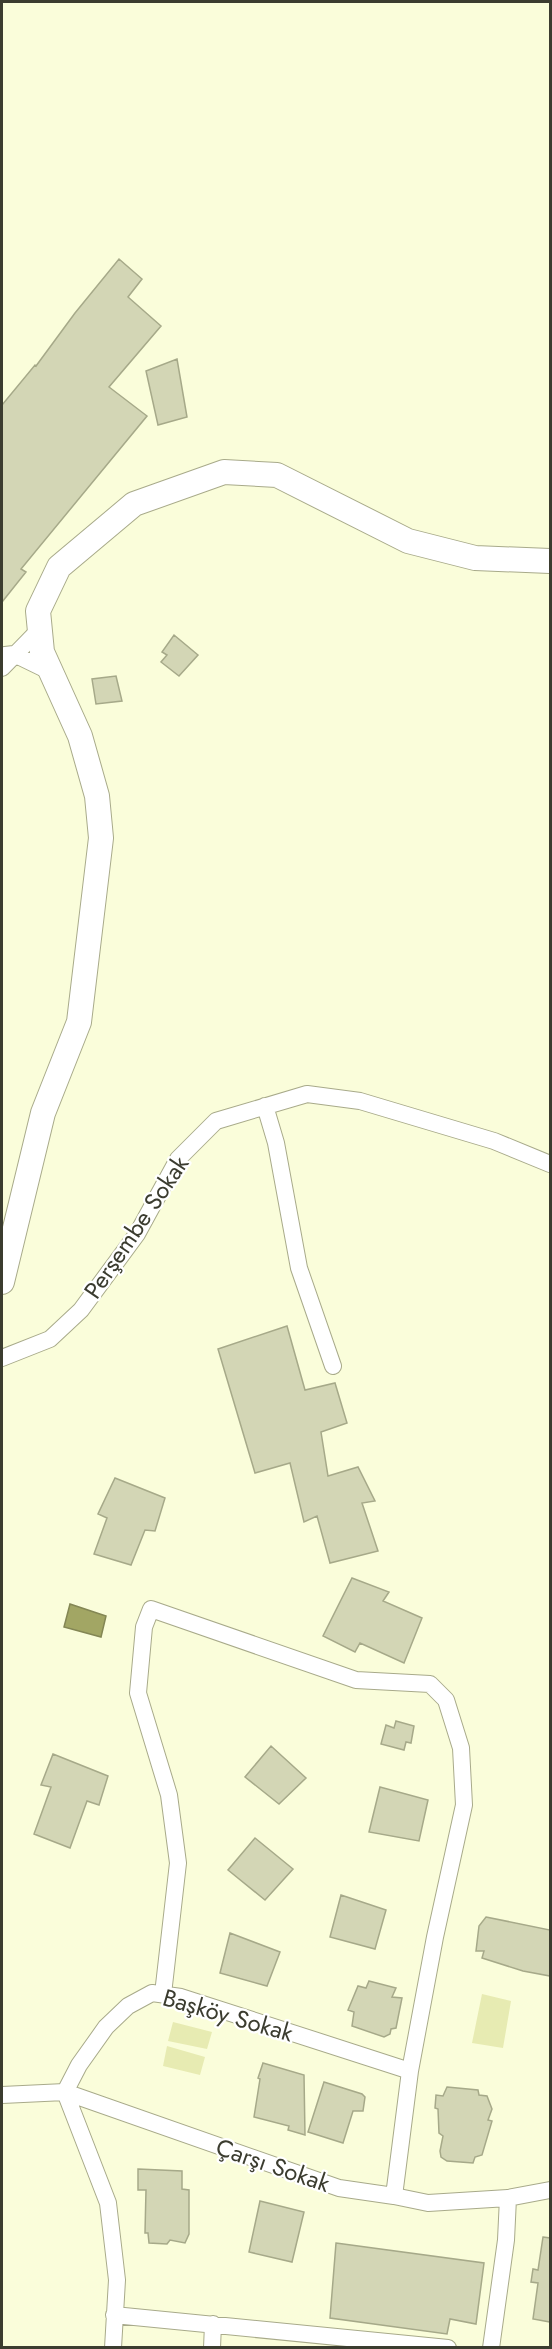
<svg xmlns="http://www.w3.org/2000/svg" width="552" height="2349" viewBox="0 0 552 2349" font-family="Jost,sans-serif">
<rect width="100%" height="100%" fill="#fafdda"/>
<path fill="#e7ebb2" d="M482,1994L511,2001L503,2048L472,2043Z
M173,2022L212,2032L207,2049L168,2041Z
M167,2046L205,2057L200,2075L163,2066Z"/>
<path fill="#a2a664" stroke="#838654" stroke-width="1.5" d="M70,1604L106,1616L101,1637L64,1627Z"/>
<path fill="#d3d6b5" stroke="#a6a989" stroke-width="1.5" d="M119,259L142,279L128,297L161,326L109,387L147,416L21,569L26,572L2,602V405L35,365L36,366L75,313Z
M177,359L187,417L158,425L146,371Z
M174,635L198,655L179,676L161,662L167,655L162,652Z
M116,676L122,701L96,704L92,679Z
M287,1326L305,1390L335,1383L347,1423L321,1432L328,1476L358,1467L375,1501L362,1503L378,1551L330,1563L317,1516L304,1522L290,1463L255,1473L218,1349Z
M115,1478L165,1498L155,1531L145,1530L131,1565L94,1554L107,1518L98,1514Z
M352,1578L389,1592L383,1601L422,1618L404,1663L360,1643L355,1652L323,1636Z
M396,1721L414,1726L411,1743L406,1742L404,1750L381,1744L386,1725L394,1728Z
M271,1746L306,1778L279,1804L245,1777Z
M53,1754L108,1776L99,1805L87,1801L70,1848L34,1834L51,1787L41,1785Z
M380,1787L428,1800L419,1841L369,1832Z
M255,1838L293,1869L265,1900L228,1870Z
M341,1895L386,1910L375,1949L330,1937Z
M486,1917L550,1930V1976L523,1971L482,1958L484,1951H476L479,1926Z
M230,1933L280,1952L267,1986L220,1973Z
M369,1981L396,1988L392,1997L402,1998L396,2028L391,2029L390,2034L384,2037L352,2026L354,2012L348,2010L358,1986L366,1988Z
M263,2063L304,2075L305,2135L288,2130L289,2126L254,2117L260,2079L258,2078Z
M324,2082L362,2094L365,2097L363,2111H353L343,2143L308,2132Z
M447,2087L478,2090L479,2095L487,2096L492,2109L488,2120L492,2121L482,2155L475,2157L473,2163L447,2161L441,2157L440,2151L443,2136L439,2133L438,2109L435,2108L436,2095L443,2096Z
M138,2169L182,2171V2189L189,2190V2234L185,2243L170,2240L167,2244L149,2243L148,2233H145L146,2190H138Z
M260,2201L304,2212L292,2262L249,2252Z
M543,2237L550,2238V2322L533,2319L538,2283L531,2282L533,2269L538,2270Z
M336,2243L484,2263L476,2324L450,2319L447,2334L330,2318Z"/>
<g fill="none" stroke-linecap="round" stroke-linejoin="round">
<g stroke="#a8aa8a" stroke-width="18">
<path id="street" d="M5,655L14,654L51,672
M2,668L40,629
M265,1106L276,1143L299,1268L333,1366
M2,1358L50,1339L81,1310L137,1234L178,1159L216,1121L307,1094L360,1101L494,1141L550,1164
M163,1994L178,1863L169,1795L138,1693L144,1627L151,1609L356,1680L430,1684L446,1700L461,1748L464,1805L435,1937L410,2071L394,2196
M2,2095L65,2092L339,2188L394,2196L428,2203L508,2198L550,2190
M114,2315L448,2348
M113,2348L117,2280L108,2203L65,2092L79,2065L106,2027L128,2006L152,1993L181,1997L410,2071
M212,2348L213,2324
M491,2348L506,2240L508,2198"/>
</g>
<g stroke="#a8aa8a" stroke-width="26">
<path id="secondary" d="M2,1282L43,1113L79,1022L101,838L97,796L80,736L42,652L38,611L59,567L134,504L224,472L277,475L408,541L475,558L550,561"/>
</g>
<use href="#street" stroke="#fff" stroke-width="16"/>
<use href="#secondary" stroke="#fff" stroke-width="24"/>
</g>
<g text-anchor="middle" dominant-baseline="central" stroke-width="4.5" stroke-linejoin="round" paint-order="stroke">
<g font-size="24" fill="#3b3c2f" stroke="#fff">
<text transform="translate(136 1227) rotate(-56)">Perşembe Sokak</text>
<text transform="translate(228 2015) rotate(16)">Başköy Sokak</text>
<text transform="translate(273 2165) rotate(19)">Çarşı Sokak</text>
</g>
</g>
<rect width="552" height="2349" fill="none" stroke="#3b3c2f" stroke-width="6"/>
</svg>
